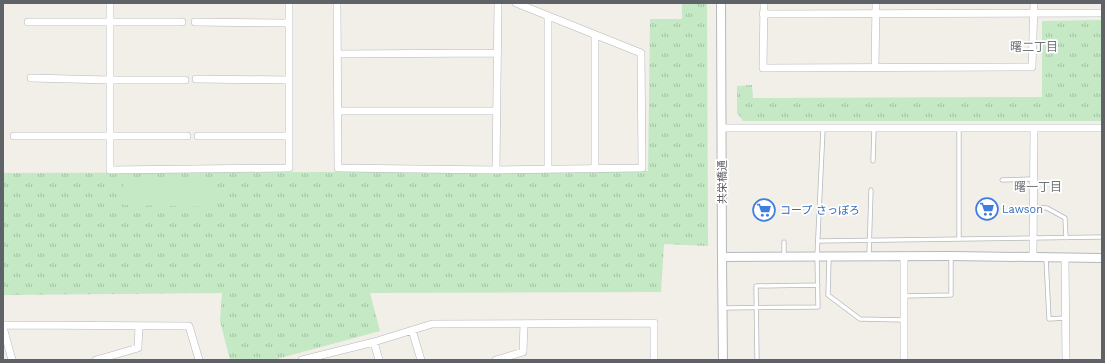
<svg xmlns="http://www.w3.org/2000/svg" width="1105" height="363" viewBox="0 0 1105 363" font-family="'Work Sans','Noto Sans JP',sans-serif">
<defs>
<pattern id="park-tufts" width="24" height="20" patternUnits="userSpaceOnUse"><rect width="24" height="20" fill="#c5e8c5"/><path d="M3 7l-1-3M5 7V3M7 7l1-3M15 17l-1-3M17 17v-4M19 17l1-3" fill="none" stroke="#a3c0a4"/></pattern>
</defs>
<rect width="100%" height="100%" fill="#f1efe8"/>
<path fill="url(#park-tufts)" d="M682,3H707L708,246L664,244L661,292L370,293L380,331L273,360H230L220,321L222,293L3,295V173L648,171L650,19H682Z
M1101,20L1102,121H743L737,113V86L752,85L753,98L1042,97V21Z"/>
<path fill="#c5e8c5" d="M123,181L217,183L216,207L122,205Z"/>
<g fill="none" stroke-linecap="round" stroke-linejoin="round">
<g stroke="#b5b8bc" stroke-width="5">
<path id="service" d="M959,128V239
M873,161L874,129
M1002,180L1034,179
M1033,207L1047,208L1065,218L1066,238
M818,241L1102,237
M784,242V256
M869,255L871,190
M829,258L828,295L860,319L904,320
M1046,258L1049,319L1065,318
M904,296L951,295V256
M723,308L818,307L817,256L823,129
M757,360L756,286L818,285"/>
</g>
<g stroke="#b5b8bc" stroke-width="8">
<path id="minor" d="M110,3V170L289,168V3
M337,3L338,168L496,170L642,168L641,53L516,3
M764,3L763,68L1032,67L1034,3
M763,14L1102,13
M28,22H182
M195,22L288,23
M337,54L497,53
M875,68L876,3
M31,78L109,80H185
M196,79L289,80
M337,111H497
M722,128H1102
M14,136H187
M198,136H289
M548,169V16
M595,169V35
M496,170L498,3
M904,256V360
M1033,257L1034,128
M1065,258L1066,360
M3,325L189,326L199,360
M3,327L12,360
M412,330L421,360
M374,342L379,360
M96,360L138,348L139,326
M302,360L374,342L432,324L654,323V360
M496,360L523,352L524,324"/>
</g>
<g stroke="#b5b8bc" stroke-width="10">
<path id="tertiary" d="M721,3L722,262L723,360
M722,257L951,256L1102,258"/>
</g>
<use href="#service" stroke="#fff" stroke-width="3.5"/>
<use href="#minor" stroke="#fff" stroke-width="7"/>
<use href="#tertiary" stroke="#fff" stroke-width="8"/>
</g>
<defs>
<g id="supermarket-ring" transform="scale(1.15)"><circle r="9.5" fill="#fff" stroke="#3f7fe0" stroke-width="1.5"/><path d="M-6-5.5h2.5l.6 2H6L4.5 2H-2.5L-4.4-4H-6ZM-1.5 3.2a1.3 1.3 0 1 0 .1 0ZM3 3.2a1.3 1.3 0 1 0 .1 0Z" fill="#3f7fe0"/></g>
</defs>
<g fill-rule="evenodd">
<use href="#supermarket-ring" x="987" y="209"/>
<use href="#supermarket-ring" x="764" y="210"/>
</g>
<g text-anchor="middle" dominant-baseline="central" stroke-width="3.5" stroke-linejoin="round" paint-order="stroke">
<g font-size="11" fill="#5f6368" stroke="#fff">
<text transform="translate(722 182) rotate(-90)">共栄橋通</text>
</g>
<g font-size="11" fill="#366cbe" stroke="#fff" text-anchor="start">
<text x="1002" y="209">Lawson</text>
<text x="780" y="210">コープ さっぽろ</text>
</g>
<g font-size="12" fill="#70757a" stroke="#fff">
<text x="1034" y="47">曙二丁目</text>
<text x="1038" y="187">曙一丁目</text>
</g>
</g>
<rect width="1105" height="363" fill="none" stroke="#5f6368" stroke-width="8"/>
</svg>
